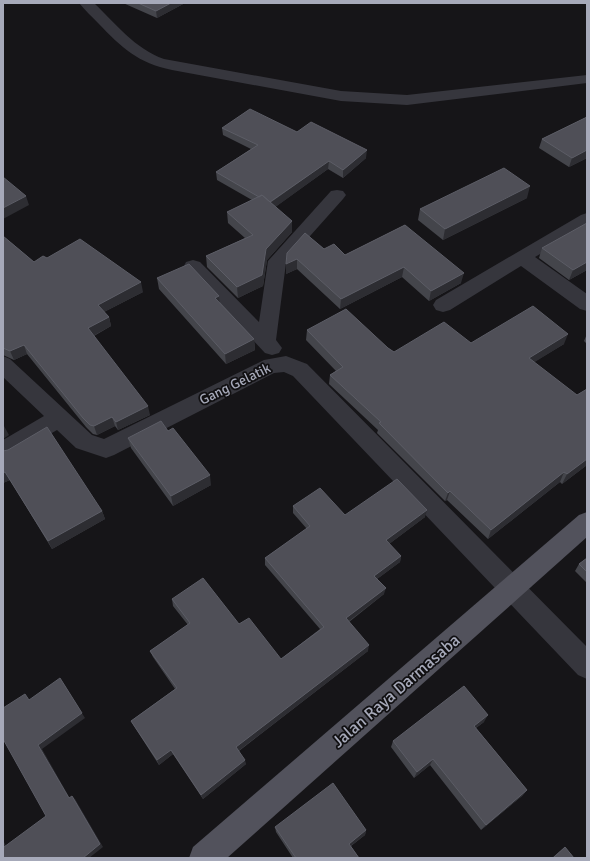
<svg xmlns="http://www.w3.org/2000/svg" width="590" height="861" viewBox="0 0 590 861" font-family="Signika,sans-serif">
<rect width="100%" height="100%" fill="#161518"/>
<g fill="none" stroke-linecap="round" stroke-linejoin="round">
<path fill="#36363d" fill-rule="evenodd" d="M79,3H94C115,23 135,49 164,59L341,91L407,95L587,75V83L407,105L341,101L172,70C138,63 122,48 98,23C92,17 85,10 79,3Z
M337,190L343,191L346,195L343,199L286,263L276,340L282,348L279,353L272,355L265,353L184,266L186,262L193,260L200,262L259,322L268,261L331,191Z
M587,213V227L535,257L587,294V311L580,309L521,266L450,310L443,312L436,310L433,305L436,300L581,215Z
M3,356L10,359L92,435L104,439L264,360L286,356L307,364L587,647V679L578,675L293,376L284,372L274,373L114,455L106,458L76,448L57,430L11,457L3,460V440L44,416L3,377Z"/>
<path fill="#52525c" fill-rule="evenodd" d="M587,512V537L227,858H189L193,847L579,515Z"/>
</g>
<path fill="#44454b" d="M123,3H185L157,18Z
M587,117V158L569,167L539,148L542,139Z
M222,128L297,132L366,158L343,178L328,169L275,207L292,221V232L267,260L263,286L238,298L207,267L206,256L245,238L228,223L227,212L252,200L217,180L216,172L251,149L223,135Z
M527,198L443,240L418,220L420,209Z
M587,223V270L569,280L539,258L542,248Z
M405,225L461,283L429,301L402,277L340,309L297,269L286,274L305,233L324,249L345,255Z
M3,236L34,262L47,258L143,292L104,312L109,317L111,326L94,336L150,415L118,430L115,426L97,435L93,434L86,427L27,354L14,360L3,355Z
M157,278L220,302L254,339L255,350L226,364L159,289Z
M307,330L388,348L394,352L471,343L564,344L534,362L587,465L562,484L560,482L488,539L447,500L445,501L377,433L378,430L329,384L330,375L336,371L306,340Z
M587,334V344L584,341Z
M128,438L211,485L173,506L131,448Z
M3,451L102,511L105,519L52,549L10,480L3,483Z
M293,506L345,515L425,517L389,544L401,556L400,562L377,579L384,594L349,622L368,651L239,751L246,764L203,799L173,754L159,765L134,726L131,721L175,689L153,657L150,651L188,625L173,606L172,599L239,624L281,659L320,629L265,565V558L307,529L293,513Z
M587,558V583L575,571L579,564Z
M484,722L476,728L527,790L522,796L481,830L430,765L414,778L391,747L393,741Z
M275,827L366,830L365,835L351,846L359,858H293L276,832Z
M565,847L574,858H552L559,852Z"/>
<path fill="#2d2d32" d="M171,3H185L157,18L156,11Z
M367,150L366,158L343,178V170Z
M587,150V158L569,167L572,158Z
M329,161L328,169L270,211V203Z
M530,186L527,198L443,240L445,229Z
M26,196L29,205L3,219V208Z
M292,221V232L267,260L263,286L238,298L237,287L266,249Z
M297,259V269L286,274V264Z
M587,262V270L569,280L573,270Z
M404,267L402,277L340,309L341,299Z
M464,273L461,283L429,301L431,291Z
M141,282L143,292L100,314L98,305Z
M219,296L220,307L215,298Z
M109,317L111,326L91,337L88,328Z
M568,334L564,344L525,368L529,358Z
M254,339L255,350L226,364L225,354Z
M24,345L27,354L14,360L10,351Z
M148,406L150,415L118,430L116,422Z
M112,417L115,426L97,435L94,426Z
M4,426L9,435L3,439V427Z
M587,459V465L562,484L567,474Z
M5,472L10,480L3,483V473Z
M564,472L560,482L488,539L491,530Z
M210,475L211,485L173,506L171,496Z
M450,491L447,500L445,501L448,493Z
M427,510L425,517L385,547L386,540Z
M102,511L105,519L52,549L48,541Z
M401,556L400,562L373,582L374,576Z
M386,588L384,594L345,624L346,618Z
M369,645L368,651L237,752L236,747Z
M60,678L85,718L42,749L72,802L69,798L38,745Z
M488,715L484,722L470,732L474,726Z
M171,750L173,754L159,765L157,760Z
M433,759L430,765L414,778L417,772Z
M245,760L246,764L203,799L201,795Z
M527,790L522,796L481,830L486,825Z
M72,796L75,799L103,847L89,858H83Z
M366,830L365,835L348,848L349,844Z
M3,840L8,850L4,847L3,845Z"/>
<path fill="#4f4f57" stroke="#5c5d66" d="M138,3H171L156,11Z
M250,109L297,132L311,122L367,150L343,170L329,161L270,202L262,195L259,197L216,172L258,145L222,128Z
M587,117V150L572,158L542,139Z
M504,168L530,186L445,229L420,209Z
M3,177L26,196L3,208Z
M262,195L292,221L266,249L262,275L237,287L206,256L253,235L227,212Z
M587,223V262L573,270L542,248Z
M405,225L464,273L431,291L404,267L341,299L297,259L286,264L287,253L305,233L324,249L334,244L345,255Z
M3,236L34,262L43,256L47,258L80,239L141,282L98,305L109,317L88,328L148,406L116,422L112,417L94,426L90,425L83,418L24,345L10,351L3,348Z
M189,264L219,296L215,298L254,339L225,354L157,278Z
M533,306L568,334L529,358L577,395L587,389V459L567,474L564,472L491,530L450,491L448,493L379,423L381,422L330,375L343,367L307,330L346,309L388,348L394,352L444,322L471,343Z
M161,421L168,431L173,428L210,475L171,496L128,438Z
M47,427L102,511L48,541L5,472L3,473V451L8,450Z
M397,479L427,510L386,540L401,556L374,576L386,588L346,618L369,645L236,747L245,760L201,795L171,750L157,760L131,721L177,688L150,651L190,623L172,599L203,578L239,624L249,618L281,659L324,627L265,558L310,526L293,506L320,488L345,515Z
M587,558V572L579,564Z
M60,678L82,713L38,745L69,798L72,796L100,844L83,858H3V845L4,847L46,816L3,739V708L25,694L29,700Z
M464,686L488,715L474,726L527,790L486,825L433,759L417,772L393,741Z
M333,783L366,830L349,844L359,858H296L275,827Z
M565,847L574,858H553Z"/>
<g text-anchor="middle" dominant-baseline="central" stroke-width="3.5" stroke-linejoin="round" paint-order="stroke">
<g font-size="14" fill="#a6a9b9" stroke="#111012">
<text transform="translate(235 384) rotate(-26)">Gang Gelatik</text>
</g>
<g font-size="17" fill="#a6a9b9" stroke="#111012">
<text transform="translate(396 691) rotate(-41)">Jalan Raya Darmasaba</text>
</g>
</g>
<rect width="590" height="861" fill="none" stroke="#a6a9b9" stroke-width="8"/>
</svg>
